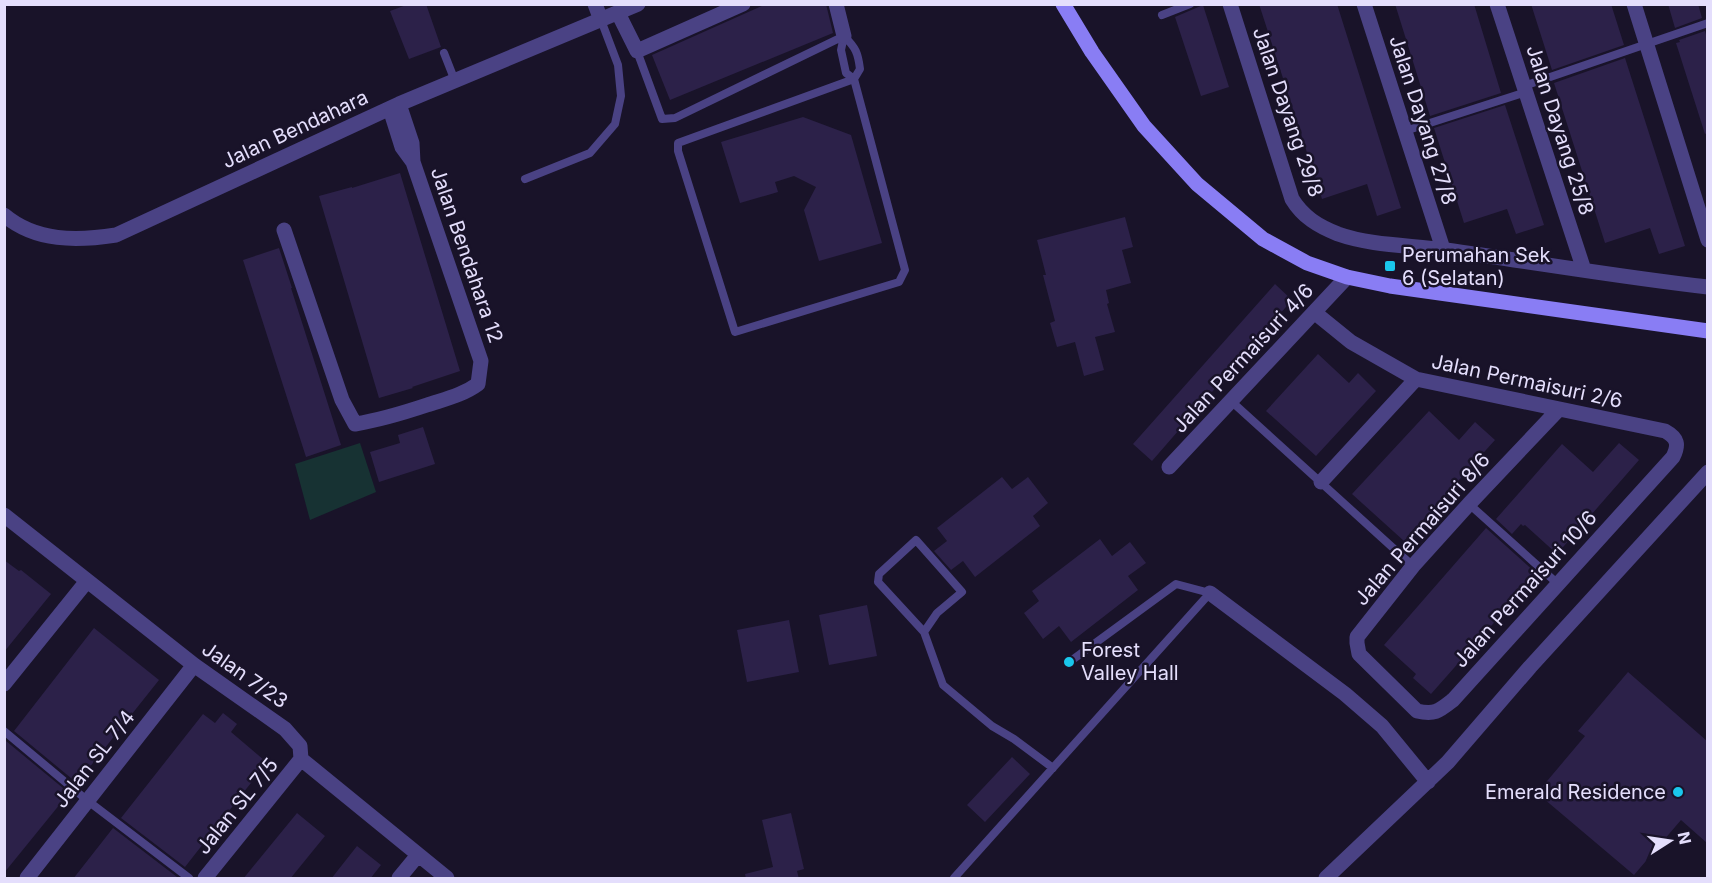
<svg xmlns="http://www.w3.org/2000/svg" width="1712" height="883" viewBox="0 0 1712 883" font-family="Inter,sans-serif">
<rect width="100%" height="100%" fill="#191329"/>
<path fill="#173233" d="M360,443L376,492L310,520L295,464Z"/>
<path fill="#2c2149" d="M409,4H426L441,47L409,59L390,11Z
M766,4H826L833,33L670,100L652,55Z
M1259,4H1337L1401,208L1377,216L1367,184L1322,199Z
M1395,4H1474L1501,93L1430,116Z
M1531,4H1611L1624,45L1552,70Z
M1668,4H1698L1702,18L1675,28Z
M1203,5L1229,87L1201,96L1175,17Z
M1705,31L1707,38V133L1705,134L1676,43L1680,42L1679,40Z
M1625,58L1685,246L1659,254L1650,228L1605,243L1554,83Z
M1505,105L1544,225L1516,234L1507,209L1464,223L1434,128Z
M803,117L851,135L882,243L819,261L804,210L816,187L794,176L775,182L778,192L740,203L721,142Z
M400,173L460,371L412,387L413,388L379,398L319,196L352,187V188Z
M1125,217L1133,247L1122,250L1131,283L1106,290L1109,303L1107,304L1115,332L1095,337L1104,370L1084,376L1075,342L1057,347L1050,323L1055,321L1043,275H1046L1037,240Z
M279,248L292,288H291L341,445L306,457L243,260Z
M1275,284L1292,300L1152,461L1133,444Z
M1318,354L1349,383L1358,373L1376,391L1316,456L1266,411Z
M1429,411L1459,440L1475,422L1495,440L1404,541L1352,494Z
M423,427L435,464L379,482L370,452L400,443L398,435Z
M1619,443L1639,460L1557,554L1525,525L1523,526L1521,524L1512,534L1496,519L1562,444L1593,472Z
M1002,477L1012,489L1028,477L1048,503L1033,516L1040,526L975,577L963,561L951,570L934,551L947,541L937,528Z
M1486,528L1537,574L1431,694L1413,678L1416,674L1384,645Z
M1100,539L1112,556L1130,542L1146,563L1128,576L1138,590L1071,642L1059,626L1043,639L1024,613L1039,601L1032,591Z
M4,560L19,571L21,570L51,594L4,652Z
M867,605L877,656L829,665L819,615Z
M789,620L799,672L747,682L737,630Z
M94,628L159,680L77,783L14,731Z
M1628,672L1707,741V843L1681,820L1634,875L1537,793L1585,736L1578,731Z
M223,713L237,724L231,732L265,761V765L185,867L121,818L203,714L215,723Z
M6,741L69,793L4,873V743Z
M1012,757L1030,774L985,822L967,805Z
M297,813L325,836L316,847L290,879H243Z
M791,813L804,869L797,871L799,879H746L745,874L773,867L762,820Z
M113,828L177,877L175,879H73Z
M357,846L381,865L370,879H331Z"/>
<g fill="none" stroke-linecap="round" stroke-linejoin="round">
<path stroke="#4a4284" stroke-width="8" d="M1162,15L1190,4
M844,36C856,48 858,53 860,69L854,79L846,73L841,50Z
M637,51L662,119L675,118L844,36
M444,53L455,81
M854,79L905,270L899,282L735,332L678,151V143Z
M1524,86L1708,23
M1405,131L1526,92
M525,179L590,153L615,124L621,96L618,65L601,20
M1231,401L1413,566
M1469,504L1558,584
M924,632L937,613L962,592L916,540L879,574L878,582L924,632L943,685L992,726L1014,739L1053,768
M4,731L88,801L189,878
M954,878L1210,593L1176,584L1068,663"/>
<path stroke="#4a4284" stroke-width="15" d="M595,4L601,20
M836,4L844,36
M1230,4L1292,199C1303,217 1318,226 1338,234C1372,246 1410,245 1446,250C1533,262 1620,277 1708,287
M1364,4L1443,249
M1497,4L1584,270
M1634,4L1708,240
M618,13L637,51L743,4
M390,109L402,147L413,162
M4,215C36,242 77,241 116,235L399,104L638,4
M284,230L342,400L355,424C380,420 403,413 427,405C445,399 463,395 478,384L481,361L413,162L412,143L399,104
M1314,312L1351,342L1416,379L1665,431C1678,438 1679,445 1673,457L1453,700C1439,711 1435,715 1417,711L1359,654L1357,643V637L1413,566L1469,504L1559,409
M1169,467L1347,277
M1321,482L1416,379
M4,515L194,665L285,729L300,746L301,759L447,878
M1210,593L1345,694L1382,726L1428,782
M4,684L87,581
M27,878L194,665
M205,878L301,759
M399,878L418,855
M1326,878L1448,762L1530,667L1708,472"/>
<path stroke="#897df4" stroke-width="15" d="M1063,4L1092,52L1144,126L1197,184L1263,239L1307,263L1347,277L1390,286L1708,331"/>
</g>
<g fill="#1ac7ec" stroke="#191329" stroke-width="2">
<rect x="1384" y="260" width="12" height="12" rx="3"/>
<circle cx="1069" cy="662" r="6"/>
<circle cx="1678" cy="792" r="6"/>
</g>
<g text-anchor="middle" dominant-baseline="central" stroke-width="5" stroke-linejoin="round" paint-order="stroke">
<g font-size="20" fill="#e4defc" stroke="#191329">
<text transform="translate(1288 112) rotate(71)">Jalan Dayang 29/8</text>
<text transform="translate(1423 120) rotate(72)">Jalan Dayang 27/8</text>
<text transform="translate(295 129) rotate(-25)">Jalan Bendahara</text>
<text transform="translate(1560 130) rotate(72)">Jalan Dayang 25/8</text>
<text transform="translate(467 255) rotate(71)">Jalan Bendahara 12</text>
<text transform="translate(1243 358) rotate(-47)">Jalan Permaisuri 4/6</text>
<text transform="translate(1527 381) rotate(12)">Jalan Permaisuri 2/6</text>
<text transform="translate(1422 529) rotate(-49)">Jalan Permaisuri 8/6</text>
<text transform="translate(1525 589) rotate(-48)">Jalan Permaisuri 10/6</text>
<text transform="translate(245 675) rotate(35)">Jalan 7/23</text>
<text transform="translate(94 759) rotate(-52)">Jalan SL 7/4</text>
<text transform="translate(237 806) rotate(-51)">Jalan SL 7/5</text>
</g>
<g font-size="20" fill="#e4defc" stroke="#191329" text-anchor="start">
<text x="1402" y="255">Perumahan Sek<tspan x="1402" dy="23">6 (Selatan)</tspan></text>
<text x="1081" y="650">Forest<tspan x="1081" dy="23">Valley Hall</tspan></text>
<text x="1666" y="792" text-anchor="end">Emerald Residence</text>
</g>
</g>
<rect width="1712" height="883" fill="none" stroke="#e4defc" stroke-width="12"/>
<g transform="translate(1670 841) rotate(78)" stroke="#191329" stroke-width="4.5" paint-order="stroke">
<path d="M0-4.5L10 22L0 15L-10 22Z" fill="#e4defc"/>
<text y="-9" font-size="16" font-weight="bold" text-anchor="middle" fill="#e4defc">N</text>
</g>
</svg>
